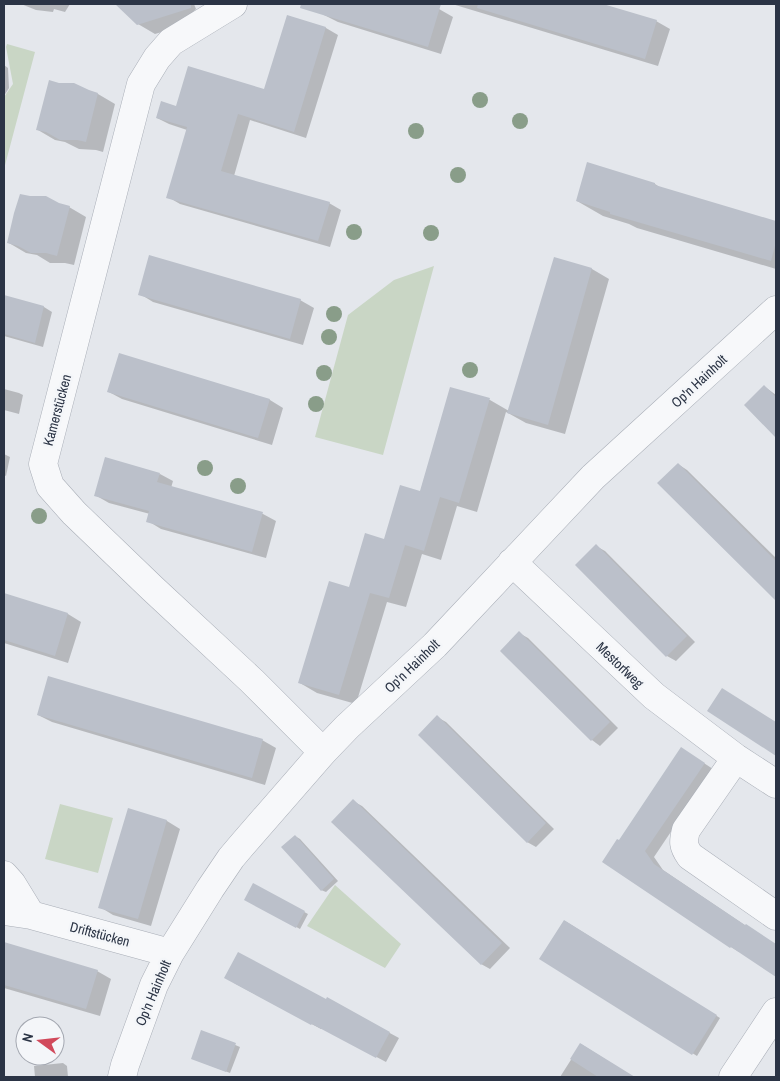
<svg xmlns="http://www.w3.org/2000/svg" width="780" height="1081" viewBox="0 0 780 1081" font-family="'Archivo Narrow',sans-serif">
<rect width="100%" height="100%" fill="#e4e7ec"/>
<path fill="#c9d6c5" d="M7,44L35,52L4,169V97L13,84L6,47Z
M434,266L383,455L315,437L348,315L394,280Z
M60,804L113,818L98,873L45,859Z
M335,885L401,944L385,968L307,926Z"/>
<path fill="#0003" d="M21,4H70L65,12L54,9L53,12L36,10Z
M119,4H194L196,9L179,27L155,34L138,24L120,7Z
M328,4H423L439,9L453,17L441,54L338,22L324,15Z
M452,4H599L656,21L670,29L658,66Z
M288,16L326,28L338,35L306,138L250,120L234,176L329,203L341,210L330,247L180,204L168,197L187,130L169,124L157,118L177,107L265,90Z
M4,65L8,68L9,88L4,96Z
M88,92L98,94L115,104L103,152L96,150L79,149L65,142L55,140L38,130Z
M655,184L661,188L776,222V269L637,228L629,224L603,216L577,201Z
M69,207L86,217L74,265L65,263H50L37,255L26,253L9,243Z
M555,259L592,269L609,279L565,434L526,423L506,412L477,512L457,506L441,560L422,554L406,607L387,602L356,704L317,693L300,683L350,588L420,493L451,388L490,400L509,411Z
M140,294L300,300L314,308L303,345L153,302Z
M4,297L44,307L52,312L43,347L4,336Z
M120,355L270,400L283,408L272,445L122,399L109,392Z
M764,386L776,395V436L745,405Z
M4,389L19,393L23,395L19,414L4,410Z
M4,454L10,457L6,476L4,475Z
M678,464L687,470L776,558V600L659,483Z
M160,474L173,481L171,488L263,514L276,521L266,558L161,529L148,521L150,514L109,503L95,495Z
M596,546L605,551L695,642L676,661L667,656Z
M4,595L68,614L81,622L68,663L4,643Z
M519,633L528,638L618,728L600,746L592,740L501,651Z
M38,715L262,740L276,748L265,785L52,722Z
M437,717L446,722L554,829L536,847L527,842Z
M690,754L713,769L654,857L663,870L746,926L755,931L776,945V975L740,951L739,952L731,947L619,842Z
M353,801L362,806L510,948L490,969L481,964Z
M129,810L167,821L180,829L151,926L113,915L100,907Z
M295,836L300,839L338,881L326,892L321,890Z
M254,885L308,914L300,929L246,899Z
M565,921L720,1018L697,1056L541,959Z
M4,943L97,971L111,979L100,1016L4,988Z
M234,983L326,1001L327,999L399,1038L386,1062L322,1028L321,1029Z
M202,1031L240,1047L230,1073L196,1060Z
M581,1044L633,1077H560Z
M63,1063L67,1066L68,1077H35L34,1066Z"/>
<path fill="#bbc0ca" d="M115,4H191V8L137,25Z
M301,4H441L428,47L300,8Z
M478,4H603L657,20L645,59L477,8Z
M287,15L326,27L294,132L238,114L221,171L330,202L318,241L166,198L187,127L156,118L161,101L176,106L188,66L264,89Z
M49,80L59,83H74L89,90L98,93L86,142L77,140H60L46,132L36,130Z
M587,162L655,183V185L776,221V242L771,261L610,214V212L576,201Z
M20,194L30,196H46L59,203L70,206L57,256L46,253H31L18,246L7,243L14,213Z
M149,255L301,299L290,339L138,295Z
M554,257L592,268L548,425L507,413Z
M4,295L44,306L35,343L4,334Z
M119,353L270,399L258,438L107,392Z
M764,385L776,397V438L744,405Z
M450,387L490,398L459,503L440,497L424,551L405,545L389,598L370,593L339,695L298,683L329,581L349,587L365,533L384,539L400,485L420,491Z
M105,457L160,473L157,482L263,512L252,552L146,522L149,511L94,496Z
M678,463L776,561V601L657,483Z
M596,544L687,636L666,657L575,565Z
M4,593L68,613L55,656L4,640Z
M519,631L610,722L591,741L500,651Z
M48,676L263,739L252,778L37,715Z
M722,688L776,722V756L707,711Z
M437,715L546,823L527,843L418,735Z
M681,747L705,763L645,851L654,864L745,925L746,924L776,944V977L731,947L730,948L602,862L617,839L619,840Z
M353,799L502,943L481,965L331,822Z
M128,808L167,820L138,919L98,908Z
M295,835L334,879L321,891L281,847Z
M253,883L305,911L296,928L244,900Z
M564,920L717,1015L692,1055L539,959Z
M4,942L98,970L86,1009L4,985Z
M238,952L326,999L327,997L390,1032L376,1058L312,1024L311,1025L224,978Z
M201,1030L236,1043L226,1072L191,1059Z
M580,1043L635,1077H598L570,1059Z"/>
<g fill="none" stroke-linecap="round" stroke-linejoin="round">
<g stroke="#a9aeb7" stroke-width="29">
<path id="street" d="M233,4L171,42L157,58L141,84L43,464L50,486L74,513L152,588L252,681L323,752
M512,562L654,696L736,758L776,784
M736,758L686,830C683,842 683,846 690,856L776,916
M4,875L12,884L31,915
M4,911L31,915L170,953
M122,1077L125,1065L154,985L170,953L210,889L231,858L242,845L323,752L347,727L435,645L593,477L776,310
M733,1077L776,1012"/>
</g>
<use href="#street" stroke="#f7f8fa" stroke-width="28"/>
</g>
<g fill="#899d89">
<circle cx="480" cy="100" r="8"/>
<circle cx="520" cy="121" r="8"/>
<circle cx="416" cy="131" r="8"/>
<circle cx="458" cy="175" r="8"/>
<circle cx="354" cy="232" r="8"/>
<circle cx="431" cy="233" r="8"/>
<circle cx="334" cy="314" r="8"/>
<circle cx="329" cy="337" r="8"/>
<circle cx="470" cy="370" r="8"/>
<circle cx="324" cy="373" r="8"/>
<circle cx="316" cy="404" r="8"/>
<circle cx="205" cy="468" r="8"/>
<circle cx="238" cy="486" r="8"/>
<circle cx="39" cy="516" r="8"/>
</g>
<g text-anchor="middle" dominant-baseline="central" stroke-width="5" stroke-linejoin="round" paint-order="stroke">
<g font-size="14" fill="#2b3445" stroke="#f4f6f9">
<text transform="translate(699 381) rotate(-43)">Op'n Hainholt</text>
<text transform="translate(57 410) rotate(-75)">Kamerstücken</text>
<text transform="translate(620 665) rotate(44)">Mestorfweg</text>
<text transform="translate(412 666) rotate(-44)">Op'n Hainholt</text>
<text transform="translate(100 934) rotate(15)">Driftstücken</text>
<text transform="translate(153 993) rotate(-67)">Op'n Hainholt</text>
</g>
</g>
<rect width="780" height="1081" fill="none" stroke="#2b3445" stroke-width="10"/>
<g transform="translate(40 1041) rotate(285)"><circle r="24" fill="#f4f6f9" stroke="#a4a8b1"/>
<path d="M0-4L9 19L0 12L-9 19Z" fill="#d1495b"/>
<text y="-8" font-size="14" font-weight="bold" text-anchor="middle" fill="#2b3445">N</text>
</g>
</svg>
